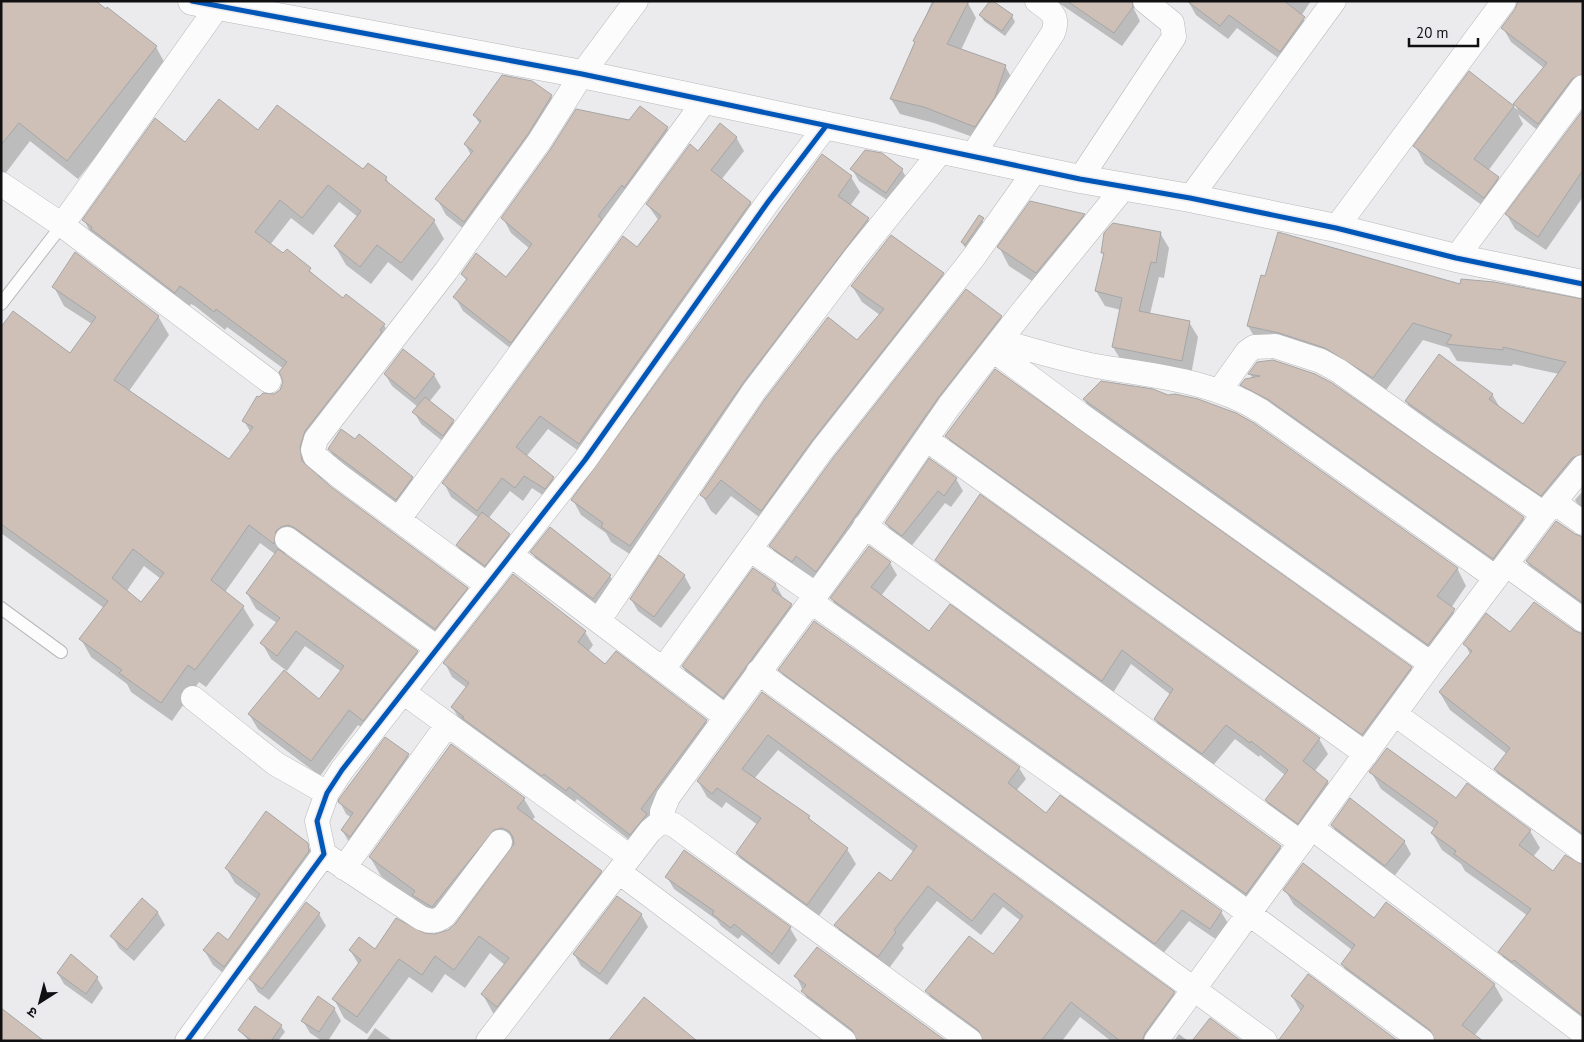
<svg xmlns="http://www.w3.org/2000/svg" width="1584" height="1042" viewBox="0 0 1584 1042" font-family="'PT Sans','Noto Sans Devanagari',sans-serif">
<rect width="100%" height="100%" fill="#ebebed"/>
<path fill="#0003" fill-rule="evenodd" d="M1,1H95L156,47L167,67L78,179L30,141L5,174L1,171Z
M932,1L968,3L976,18L961,50L1005,66L1014,82L984,141L934,123L900,114L891,99Z
M1056,1H1139L1134,9L1140,21L1122,46Z
M1188,1H1311L1301,16L1312,32L1288,65L1237,28L1228,39L1196,15Z
M1518,1H1583V92L1547,138L1518,114L1523,124L1488,171L1498,178L1508,195L1494,214L1425,164L1415,146L1469,73L1518,110L1515,104L1544,68L1511,42L1503,28L1516,9Z
M981,16H1012L1015,22L1005,36L984,21Z
M532,82L551,96L560,112L474,237L446,215L437,199L471,155L465,144L480,124L474,115Z
M641,108L667,128L676,143L520,356L463,311L455,297L467,281L462,274L506,279L530,249L511,233L503,218L629,122Z
M1583,112V197L1546,250L1515,229L1507,215Z
M258,132L386,178L391,187L434,221L444,239L412,281L388,262L371,284L346,265L335,246L358,217L339,202L313,235L291,218L270,245L283,255L287,251L343,300L384,325L394,343L310,466V470L329,487L467,588L477,607L446,647L286,550L285,556L417,652L426,667L372,736L358,725L320,776L258,729L249,714L319,701L342,672L305,646L287,671L271,659L262,643L277,623L256,609L247,593L275,554L260,543L225,592L243,607L254,625L206,687L199,682L172,721L131,692L127,684L91,657L81,639L104,608L1,533V330L70,355L92,324L64,306L54,287L158,316L169,335L129,391L230,461L251,433L244,421L281,390L284,382V369L227,327L225,330L195,306L191,304L186,311L94,239L84,220L185,144ZM144,566L161,579L141,604L126,592Z
M736,137L744,151L721,180L750,202L758,216L587,457L548,429L526,457L553,478L561,491L553,502L532,488L523,501L510,491L488,519L509,535L516,547L492,577L464,557L457,545L479,518L451,497L444,483L659,221L647,204L699,153Z
M852,169L902,170L909,182L893,204L859,181Z
M851,177L860,192L850,206L868,219L877,234L639,560L611,542L606,533L581,515L573,500Z
M1084,215L1094,233L1047,291L1009,266L999,247Z
M979,216L990,231L969,255L962,242Z
M1160,233L1169,248L1164,278L1159,277L1150,314L1189,322L1198,337L1191,375L1122,362L1113,347L1121,310L1105,306L1096,291L1105,257L1102,252Z
M943,274L952,290L771,526L731,496L716,515L711,511L702,495L857,342L880,315L862,302L852,286Z
M1461,285L1583,301V477L1552,512L1416,418L1406,401L1492,394L1500,408L1524,426L1559,374L1513,364L1512,366L1457,361L1449,348L1423,340L1383,394L1258,343L1248,326Z
M1001,317L1012,336L827,590L782,565L771,546Z
M385,374L434,375L441,387L429,402L453,421L460,434L450,447L421,424L414,412L418,407L392,386Z
M1250,374L1331,384L1523,518L1534,536L1504,576L1253,403L1242,385L1253,379Z
M1084,399L1457,568L1466,586L1451,608L1464,627L1438,661L1094,416Z
M947,436L1411,668L1421,685L1373,751L957,453Z
M329,449L412,478L419,489L402,511L336,460Z
M930,460L956,479L963,491L951,507L945,503L910,548L893,535L886,523Z
M1583,491V512L1575,500Z
M550,529L610,576L621,595L603,617L542,571L532,552Z
M1581,538H1583V612L1537,579L1527,562Z
M869,547L890,563L897,575L881,596L929,633L1280,847L1287,858L1253,905L838,610L832,599Z
M937,560L1319,739L1328,754L1314,772L1328,782L1336,797L1307,838L1275,815L1266,800L1285,775L1260,755L1259,757L1235,739L1211,768L1164,734L1155,719L1171,695L1131,664L1111,696L945,575Z
M753,570L776,585L782,596L780,597L791,605L797,615L730,708L689,677L683,667Z
M684,575L691,588L661,628L638,611L631,599Z
M585,632L593,645L588,652L606,666L706,721L714,734L638,847L577,799L574,803L460,720L452,707L467,688L452,677L445,663Z
M1575,633H1583V843L1505,786L1495,769L1507,754L1450,710L1440,693L1470,654L1465,644L1511,634Z
M780,670L1019,768L1026,779L1016,791L1046,815L1221,912L1228,923L1217,940L1189,921L1162,955L786,681Z
M762,694L1174,993L1182,1008L1159,1041H1111L1080,1017L1062,1041H980L936,1007L927,991L993,956L1021,921L1003,907L981,935L937,901L902,945L904,948L887,971L845,941L836,925L891,882L914,852L778,750L754,779L809,817L812,822L847,849L856,864L816,920L746,868L737,853L758,825L726,802L722,808L707,797L698,781Z
M451,745L524,799L535,817L532,820L601,872L611,890L508,1024L493,1013L483,995L505,965L490,953L465,988L445,974L432,993L409,977L367,1034L344,1018L334,999L359,965L350,950L375,951L425,935H438L450,930L514,846L506,847L444,924L381,876L370,857Z
M408,755L414,767L349,842L342,830L352,818L346,814L340,802Z
M1371,772L1456,800L1530,831L1540,848L1533,857L1553,873L1583,866V1023L1510,969L1500,952L1528,916L1465,871L1461,864L1442,850L1432,833L1435,829L1381,789Z
M1332,825L1404,841L1411,854L1393,878L1339,837Z
M307,844L316,860L233,981L213,965L204,950L228,941L258,900L235,883L226,868Z
M667,877L790,928L797,940L779,965L742,935L738,939L721,926L717,920L674,889Z
M1285,890L1375,920L1494,984L1503,1000L1474,1036L1481,1041H1434L1351,979L1342,964L1352,950L1294,905Z
M142,900L158,913L165,925L134,961L119,948L112,936Z
M319,914L326,926L269,1000L258,992L251,980Z
M641,914L648,927L607,985L581,966L574,954Z
M58,974L97,978L103,988L92,1004L64,984Z
M796,976L944,1041H856L811,1007Z
M1292,996L1396,1041L1301,1012Z
M334,1008L341,1021L328,1041H322L310,1033L303,1021Z
M281,1026L285,1032L278,1041H249L239,1030Z
M375,1028L393,1041H394H366Z
M1179,1034L1188,1041H1174Z"/>
<path fill="#cec0b7" stroke="#a6a6a7" fill-rule="evenodd" d="M1,1H96L106,9L107,7L157,46L67,161L19,123L1,145Z
M934,1H969L947,44L1006,65L995,97L975,127L924,107L890,99L915,42L913,41Z
M990,1H993L1013,15L1002,31L979,15Z
M1067,1H1132L1133,7L1114,33Z
M1187,1H1284L1305,17L1280,52L1229,15L1220,26Z
M1518,1H1583V74L1572,79L1538,124L1513,104L1547,63L1501,28L1515,9Z
M1469,71L1514,106L1474,159L1499,177L1484,198L1413,146Z
M502,75L532,81L552,95L528,134L464,222L435,199L473,151L464,144L481,121L473,115Z
M219,99L258,130L277,105L363,169L368,163L387,177L385,180L435,220L401,263L377,245L360,267L334,246L361,211L328,185L302,218L280,200L255,232L283,253L287,249L311,268L309,271L343,298L346,294L385,324L380,330L382,332L305,431L300,447L302,461L330,486L468,588L435,629L295,528L288,525L281,527L276,531L274,544L249,525L211,580L244,606L195,670L188,665L161,703L119,673L122,670L79,639L108,601L1,524V327L13,311L70,353L96,317L52,287L75,252L159,316L114,380L229,459L253,427L242,421L257,396L259,397L263,393L274,394L280,390L283,382L279,372L287,362L216,309L214,312L183,288L180,286L175,293L91,229L92,227L82,220L155,118L185,142ZM133,549L164,573L141,602L112,578Z
M640,106L668,127L624,188L622,185L598,216L602,219L511,343L453,297L467,279L461,274L476,253L506,277L532,244L501,218L550,150L576,109L629,120Z
M1583,110V170L1538,237L1505,214Z
M720,123L737,137L711,170L751,202L579,444L540,416L516,447L554,477L545,489L524,476L515,488L502,478L477,511L442,483L623,236L637,247L661,216L646,204L690,144L698,151Z
M865,150L882,153L903,169L886,193L850,169Z
M822,154L852,176L838,196L869,218L743,383L630,546L601,527L603,523L571,500Z
M1030,201L1085,214L1036,273L997,247Z
M979,215L984,218L965,245L961,242Z
M1113,223L1161,232L1156,263L1151,262L1139,311L1190,321L1182,361L1112,347L1122,298L1095,291L1104,253H1101L1104,233Z
M1278,232L1460,284L1461,279L1494,282L1583,299V454L1572,458L1541,496L1405,401L1439,354L1493,394L1489,399L1523,424L1566,362L1503,347V350L1446,344L1452,335L1413,323L1373,378L1325,348L1279,333L1247,326L1261,275L1265,276Z
M891,235L944,273L811,442L761,511L721,480L706,499L700,495L765,399L828,317L857,340L884,309L851,286Z
M966,289L1002,316L938,398L816,572L796,556L792,562L769,546L833,458Z
M403,349L435,374L415,399L384,374Z
M1273,360L1315,374L1332,383L1524,517L1493,559L1269,400L1240,385L1245,379L1260,376L1248,374L1257,362Z
M995,369L1412,667L1362,735L945,436Z
M1101,381L1153,389L1168,395L1175,394L1198,399L1236,413L1254,423L1458,568L1437,596L1455,609L1428,645L1083,399Z
M425,397L454,420L443,436L412,412Z
M341,429L355,439L359,434L413,477L396,500L328,449Z
M929,458L957,478L944,496L938,491L902,536L885,523Z
M980,494L1320,738L1303,761L1328,781L1298,824L1265,800L1288,770L1251,741L1250,743L1226,725L1202,754L1154,719L1173,689L1122,650L1102,681L935,560Z
M482,512L510,534L485,566L456,545Z
M1556,521L1575,534L1583,537V603L1526,561Z
M550,527L611,575L593,599L530,552Z
M869,546L891,562L871,587L929,631L950,604L1281,846L1246,894L830,598Z
M278,549L418,651L363,721L349,710L311,761L248,714L284,670L319,699L344,666L296,631L277,656L260,643L280,618L246,593Z
M659,555L685,575L654,617L630,599Z
M753,568L776,584L772,590L792,604L723,698L682,666Z
M513,574L586,631L578,642L605,664L616,651L707,720L641,809L647,814L630,835L569,787L566,791L544,774L542,776L462,718L464,717L451,707L469,683L443,663Z
M1534,602L1575,631L1583,634V834L1494,769L1510,748L1439,692L1472,651L1463,644L1486,613L1510,632Z
M814,621L1020,767L1008,783L1046,813L1060,795L1222,911L1210,929L1182,910L1155,944L778,670Z
M762,692L1175,992L1145,1033L1142,1041H1120L1071,1002L1041,1041H983L978,1030L925,991L969,936L993,954L1023,916L994,893L972,921L928,886L894,930L896,932L878,957L834,925L879,872L891,881L917,846L768,735L742,769L810,816L808,818L848,848L807,905L736,853L761,818L717,788L712,794L697,781Z
M385,737L409,754L350,837L341,830L353,813L338,802L339,799Z
M451,744L525,798L517,808L602,871L497,1007L481,994L509,958L479,936L454,970L435,956L422,975L399,959L357,1017L332,999L361,960L349,950L359,937L375,949L396,918L424,933L435,934L448,930L455,924L514,844L513,837L509,831L502,828L494,830L432,907L412,895L415,891L369,857Z
M1387,748L1456,798L1467,783L1531,830L1519,845L1553,871L1565,855L1583,865V1016L1514,960L1512,962L1498,952L1531,909L1454,854L1456,851L1431,833L1438,822L1369,772Z
M1350,798L1405,841L1385,866L1331,825Z
M266,811L308,843L309,851L224,967L203,950L218,932L228,940L260,894L225,868Z
M684,850L791,927L772,954L734,924L731,928L712,914L714,911L665,877Z
M1303,863L1374,918L1386,902L1495,984L1462,1025L1483,1041H1435L1430,1030L1341,964L1355,945L1283,890Z
M617,896L642,914L600,974L573,954Z
M142,898L158,912L127,950L110,936Z
M306,902L320,913L262,989L249,979Z
M817,947L946,1041H857L852,1030L801,991L806,985L794,976Z
M71,954L98,977L86,994L57,973Z
M1308,974L1398,1041H1278L1304,1006L1291,996Z
M318,996L335,1008L319,1032L301,1021Z
M644,997L697,1041H608Z
M255,1006L282,1025L271,1041H252L238,1030Z
M1,1008L44,1041H1Z
M1210,1018L1241,1041H1192Z"/>
<g fill="none" stroke-linecap="round" stroke-linejoin="round">
<g stroke="#b8b8ba" stroke-width="14">
<path id="service" d="M1,304L62,225
M1,608L61,652"/>
</g>
<g stroke="#b8b8ba" stroke-width="25">
<path id="minor" d="M218,6L62,225L269,381
M972,156L1053,33C1060,16 1050,10 1037,1
M1080,179L1174,37L1172,23L1145,1
M1,184L62,225
M1190,198L1334,1
M1336,228L1504,1
M1456,258L1583,87
M1000,341C1032,350 1064,360 1096,366C1152,376 1212,380 1261,411L1496,578
M993,350L1085,418L1431,664
M1220,390L1247,352L1254,347L1275,346L1321,361L1339,371L1437,441L1544,514
M926,439L1366,754
M1554,502L1583,523
M399,519L706,99
M865,526L1301,843
M287,539L437,648
M751,550L815,594
M511,555L726,717
M1507,565L1583,620
M486,584L338,475L315,456L313,450L316,439L446,271L539,142L582,74L636,1
M810,601L1225,896L1422,1041
M599,620L754,391L857,255L942,150
M663,669L822,450L973,258L1036,169
M758,672L1265,1041
M403,692L630,857
M193,698L276,764L327,793
M1395,714L1583,851
M662,821V812L668,797L861,533L949,406L1027,306L1125,186
M1312,828L1583,1033
M324,854L421,918C431,922 436,922 444,916L500,842
M344,868L447,725
M619,872L844,1041
M187,1041L324,854L317,821L327,793L342,770L585,460L768,202L826,126
M488,1041L650,831L662,821L674,825L970,1041
M1156,1041L1431,664L1544,514L1583,467"/>
</g>
<g stroke="#b8b8ba" stroke-width="29">
<path id="tertiary" d="M192,1L582,74L1080,179L1190,198L1336,228L1456,258L1583,284"/>
</g>
<use href="#service" stroke="#fcfcfc" stroke-width="12"/>
<use href="#minor" stroke="#fcfcfc" stroke-width="24"/>
<use href="#tertiary" stroke="#fcfcfc" stroke-width="28"/>
<g stroke="#eaeaee" stroke-width="8">
<path id="cycleway" d="M192,1L582,74L1080,179L1190,198L1336,228L1456,258L1583,284
M187,1041L324,854L317,821L327,793L342,770L585,460L768,202L826,126"/>
</g>
<use href="#cycleway" stroke="#0057b8" stroke-width="5"/>
</g>
<rect width="1584" height="1042" fill="none" stroke="#101012" stroke-width="5"/>
<g transform="translate(40 1002) rotate(216)" stroke="#eaeaee" stroke-width="4" paint-order="stroke">
<path d="M0-4L9 19L0 12L-9 19Z" fill="#101012"/>
<text y="-8" font-size="14" font-weight="bold" text-anchor="middle" fill="#101012">उ</text>
</g>
<path d="M1409 38v8h69v-8" fill="none" stroke="#101012" stroke-width="2.5"/>
<text x="1416" y="38" font-size="15" fill="#101012" stroke="#eaeaee" stroke-width="4" paint-order="stroke">20 m</text>
</svg>
